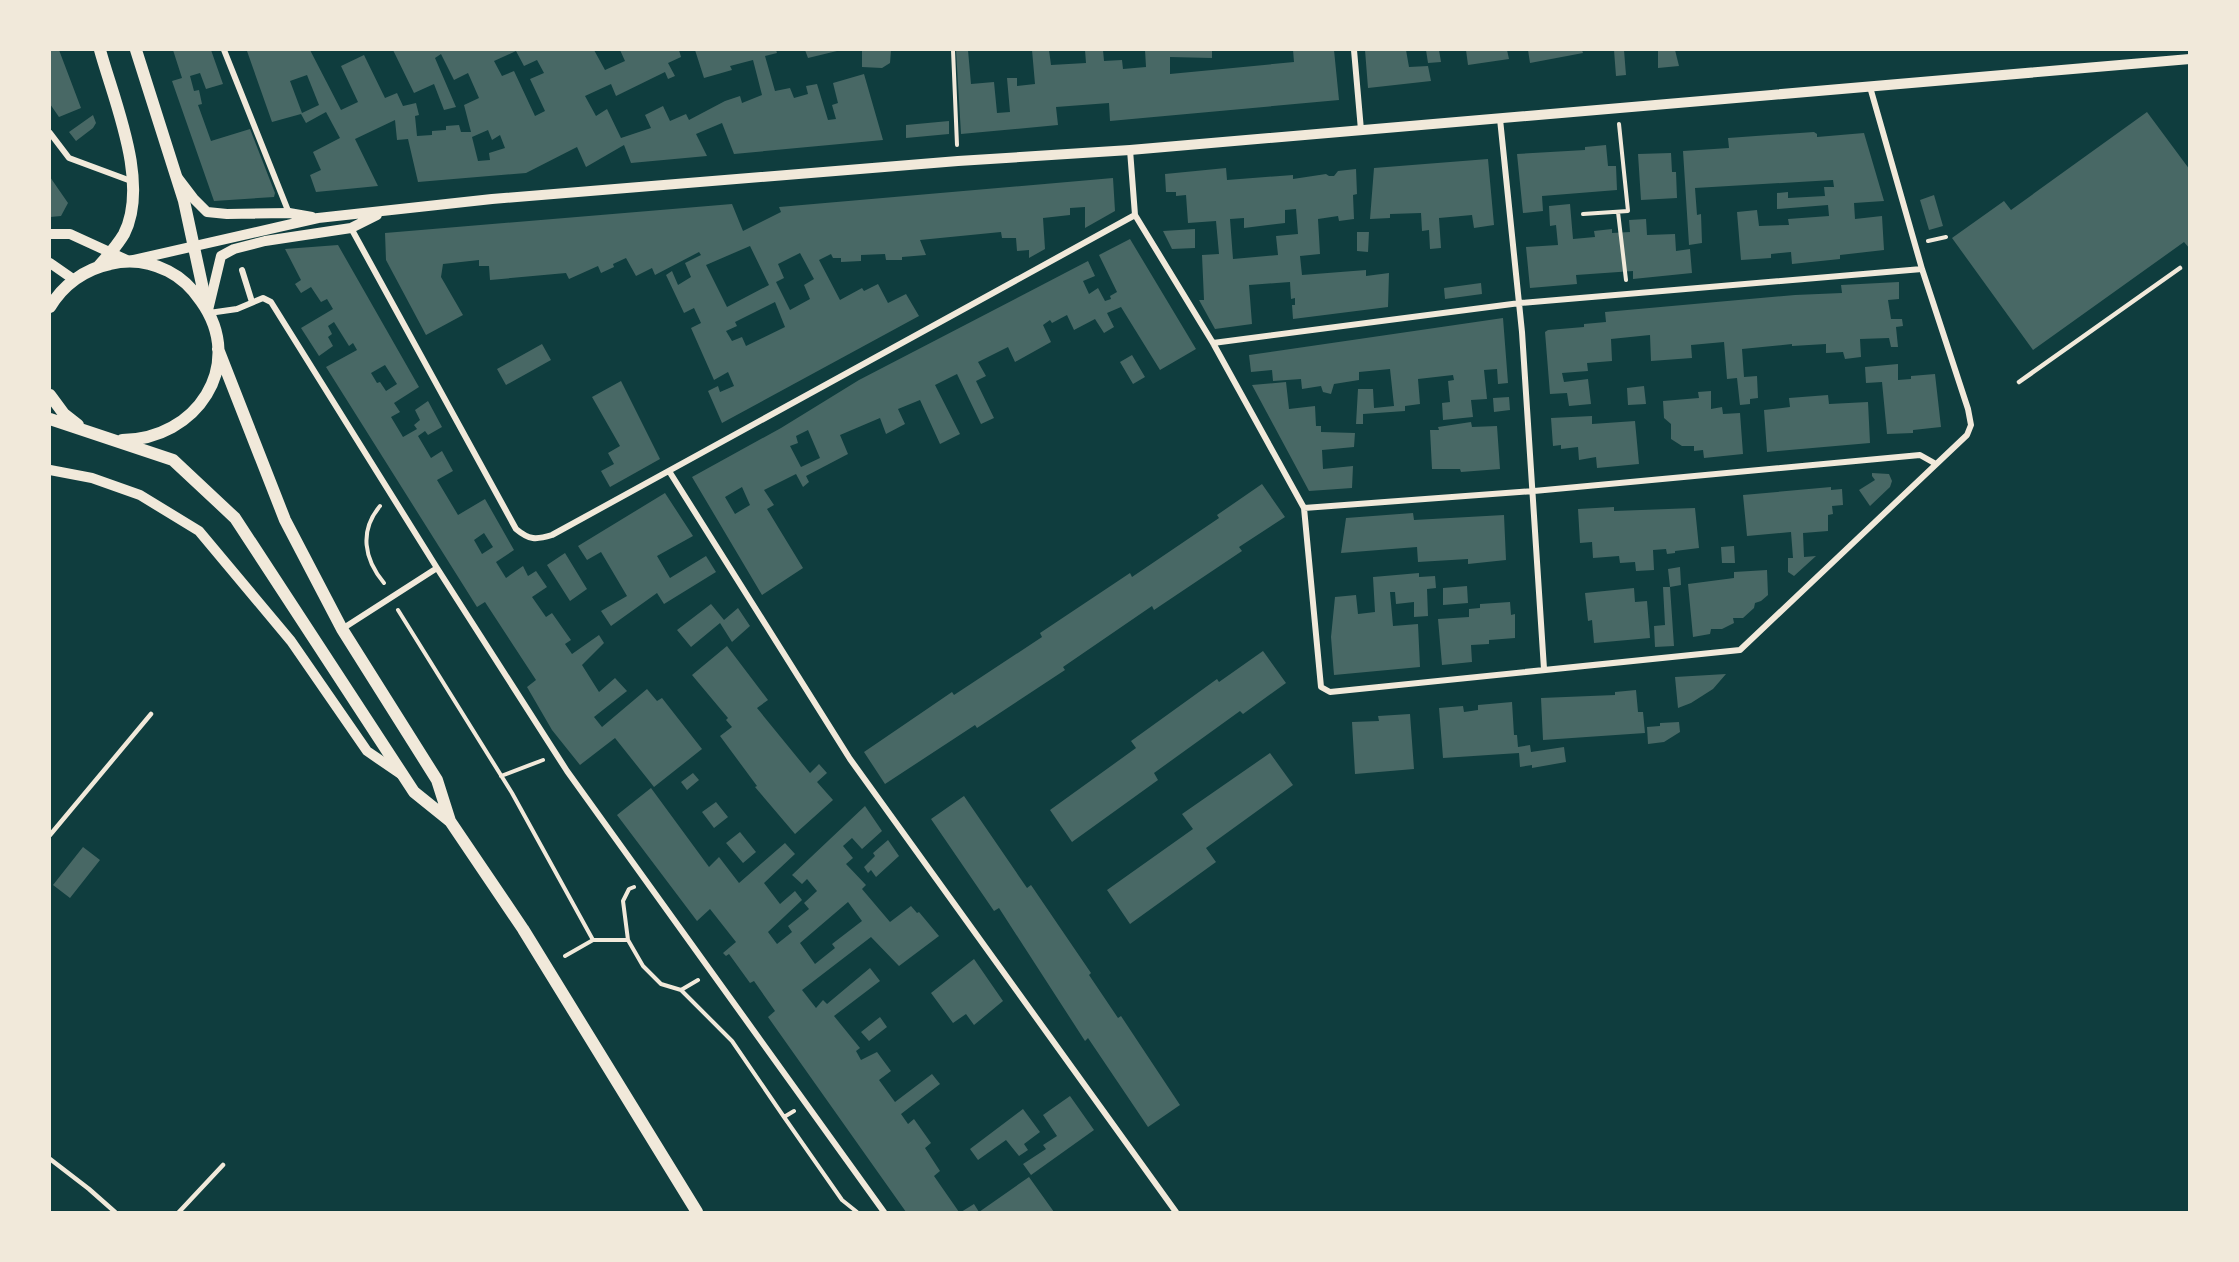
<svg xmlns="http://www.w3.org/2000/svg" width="2239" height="1262" viewBox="0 0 2239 1262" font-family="'Archivo Narrow',sans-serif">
<rect width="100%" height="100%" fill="#0f3d3e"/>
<path fill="#486865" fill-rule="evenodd" d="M50,50H59L81,108L59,117L50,104Z
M173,50H211L223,84L206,89L200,73L190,76L194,91L199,90L202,104L198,105L211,141L250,129L275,193L274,197L214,201L172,81L182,78Z
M248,50H310L341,110L358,102L341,66L364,55L385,98L397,93L403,106L416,103L419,115L415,116L417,136L432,135V131L446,130V126L459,125L461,132H471L464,105L479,98L468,73L454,80L441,54L435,58L456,107L444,110L434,84L414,93L393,50H594L605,70L625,61L620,50H679L681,57L668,63L675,76L668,79L665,72L616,96L611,84L585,96L596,116L607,109L621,138L651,128L645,115L663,106L670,121L686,114L689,120L725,101L740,96L742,103L762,95L753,60L730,66L732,70L704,78L695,50H776L777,53L765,56L775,91L790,88L794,98L808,94L806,86L817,84L828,120L836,119L832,105L838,103L833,83L864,74L883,140L734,154L722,123L696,134L707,156L631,163L624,145L586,167L577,147L526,173L418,182L408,139L397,140L395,120L355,139L378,186L316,192L310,175L321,170L313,152L340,138L326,112L306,123L301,114L272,122L247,51ZM516,51L524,66L537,60L544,73L530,79L545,111L535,116L514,71L502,76L494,61ZM307,75L319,105L302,113L290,81ZM488,130L492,140L500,135L505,148L489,153L490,160L478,161L472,137Z
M805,50H836L837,51L808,58Z
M862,50H891L890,63L882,68L862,67Z
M956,50H968L971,84L994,82L997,113L1010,112L1007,78H1017V86L1035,84L1032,50H1049L1051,65L1086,63L1085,50H1103L1104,61L1122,60L1123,69L1146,67L1145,50H1212V58L1170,57V74L1294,62L1293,50H1334L1339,100L1110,121L1109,103L1056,107L1058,125L961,134Z
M1365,50H1406L1409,67L1428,66L1431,81L1368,88Z
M1426,50H1439L1441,62L1428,63Z
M1466,50H1507L1509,59L1468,65Z
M1528,50H1582L1583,53L1530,63Z
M1614,50H1624L1626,75L1616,76Z
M1658,50H1675L1679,66L1658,68Z
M2147,112L2190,170V249L2184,242L2033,350L1952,238L2004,201L2011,210Z
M93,115L96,123L93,128L76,141L69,132Z
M949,121V134L906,138V125Z
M1814,132L1817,134V137L1864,133L1884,201L1854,203L1855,219L1882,216L1884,250L1840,255V259L1792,264L1791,252L1771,254V258L1741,260L1737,212L1757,210L1759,226L1789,225L1788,219L1829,216L1828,205L1777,209V193L1788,192V198L1825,196L1824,187H1834L1833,180L1695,188L1697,215L1701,214L1702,243L1689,245L1683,151L1729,148L1728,138Z
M1606,145L1608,166H1616L1617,190L1542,196L1543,211L1523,213L1517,154L1585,150V147Z
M1671,153L1672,172H1676L1677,198L1641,200L1638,154Z
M1488,159L1494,225L1474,228L1472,215L1439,218L1441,248L1430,249L1429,230L1422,231L1421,213L1390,214V218L1370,219L1374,168Z
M1226,168L1227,180L1293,175V179L1326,174L1329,176H1334L1338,171L1356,169L1357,194L1353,195L1354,219L1339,221L1338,216L1318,219L1320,254L1300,256L1302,275L1366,270V276L1389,273L1388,307L1293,319L1292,305H1295V298L1291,299L1290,282L1249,285L1252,324L1215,329L1199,300H1204L1202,255L1219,254L1216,221L1188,223L1186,195L1176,196V192H1166L1165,174ZM1296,209L1298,234L1276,236L1278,255L1233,259L1230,219L1244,218V228L1285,223V210Z
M50,177L68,203L61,216L50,217Z
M1113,178L1115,211L1085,228V207L1070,208V215L1043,218L1045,249L1029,258V250L1017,251L1016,238H1002L1001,232L920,240L926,255L902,257V260H886L885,254L861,255V261L841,262V258H833L831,254L819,260L840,300L862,288L864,291L878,284L888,303L906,294L919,316L722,423L708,391L718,386L720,392L734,386L728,372L714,380L691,328L701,323L694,308L684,313L666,275L672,271L678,285L691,277L685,263L701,255L699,252L655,275L652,268L636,276L626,258L613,264L614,267L601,273L598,266L569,279L566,273L490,280L489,266H479V260L443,264L441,277L463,315L426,335L386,260L385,233L732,204L743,231L781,212L779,207ZM750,246L769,285L727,307L706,265ZM800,253L814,279L804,285L810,299L790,310L776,282L784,278L778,264ZM775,302L785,327L746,346L742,337L732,341L726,331L737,326L735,322Z
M1934,195L1943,226L1929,230L1920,200Z
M1570,204L1573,239L1595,237L1594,231L1612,229V233L1630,232L1629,220L1646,219L1647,235L1675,234L1676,251L1690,249L1692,273L1633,279V271L1576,275L1577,284L1530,288L1526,247L1558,245L1556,225L1550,226L1549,206Z
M1195,229V248L1172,249L1163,231Z
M1357,232H1369L1368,252L1357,251Z
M1130,239L1196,349L1160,370L1121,307L1107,313L1114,327L1104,333L1095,319L1074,330L1067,315L1052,323L1050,320L1043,325L1051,342L1015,362L1008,347L978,362L986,376L976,381L994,418L981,424L957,374L935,385L960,434L940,444L920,400L898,409L905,424L886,434L880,418L840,435L848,454L806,476L809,482L803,487L796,474L764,490L774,505L767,509L803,568L762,595L692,477L781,428L859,380L1088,261L1095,276L1083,281L1089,294L1098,288L1105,301L1111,299L1110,296L1117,292L1099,255ZM808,430L820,458L801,467L790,446L798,443L796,436ZM742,487L750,505L735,514L725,497Z
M338,245L419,387L394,403L400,412L391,417L403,437L417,429L414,425L420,420L415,410L428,401L442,427L428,435L425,431L418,436L431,458L442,451L453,471L437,480L458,515L485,499L514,550L496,562L506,578L523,566L528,576L536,571L547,587L532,597L546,617L552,613L571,640L565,644L572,654L599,635L604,643L582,665L599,692L615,678L627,691L594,717L602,727L647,689L657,701L662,698L702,749L654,787L615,738L580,765L552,730L527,687L536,680L485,602L477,607L326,367L357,350L353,343L349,346L334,322L328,326L332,334L328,337L333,346L319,356L301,328L333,309L327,299L321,302L311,287L301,293L295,284L301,280L285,249ZM385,365L397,384L386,391L380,382L377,383L371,373ZM484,533L493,547L482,554L474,540Z
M1899,282V299L1888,300L1891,319H1902L1903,326L1896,327L1898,347H1891L1889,338L1860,339L1861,357L1845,359L1843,352L1826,353V344L1792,346V344L1742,349L1744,377L1757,376L1758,398L1750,399V404L1740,405L1737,378L1727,379L1724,342L1691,345L1692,358L1651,361L1650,335L1611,339L1612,361L1587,363L1588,371L1562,373L1564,382L1588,379L1591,404L1569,406L1567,393L1550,394L1545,332L1548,330L1584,327V324L1606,322L1605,312L1795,295L1842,293L1841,285Z
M1481,283L1482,294L1445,299L1444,288Z
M1503,318L1508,383L1498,384L1497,369L1484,370L1487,399L1471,400L1473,417L1443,420L1442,403L1450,402L1448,381L1454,380L1453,375L1418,379L1420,404L1405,406V411L1363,414V424H1356L1358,389H1373L1374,408L1394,406L1390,369L1359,372V380L1334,384L1331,394L1323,392L1321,386L1302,389L1301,379L1273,381L1272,370L1251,372L1249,355Z
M542,344L551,360L506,385L497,369Z
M1132,355L1145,377L1133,384L1120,362Z
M1898,364V380L1911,379V376L1935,374L1941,427L1913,430V433L1887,434L1882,382L1866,383L1865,367Z
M621,381L660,459L610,487L601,471L614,464L608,453L620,446L592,397Z
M1286,382L1289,409L1315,406L1316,426H1321V432L1355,433L1354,447L1322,450L1323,469L1353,466L1352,488L1309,491L1252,385Z
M1644,386L1646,404L1628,405L1627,388Z
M1711,391V409L1722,407L1723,414L1740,413L1743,454L1704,458L1703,450L1694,451V446H1682L1671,439V424L1664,418L1663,401L1699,398L1698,392Z
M1828,395L1829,404L1868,402L1870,443L1767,452L1764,410L1790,407L1789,398Z
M1509,397L1510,410L1494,412L1493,398Z
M1592,416V424L1635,421L1639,464L1597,468L1596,457L1579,460L1578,447L1561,449V445L1553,446L1551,418Z
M1471,422L1472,427L1497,426L1500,469L1461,472L1460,469H1432L1430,430H1439L1438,427Z
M1872,473L1889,474L1892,481L1890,487L1870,506L1859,490L1875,480L1872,476Z
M1262,484L1285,517L1239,547L1242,551L1154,610L1152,606L1063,667L1065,670L977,728L975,725L885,784L864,752L952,692L954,695L1042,637L1040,633L1130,573L1132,577L1219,518L1217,515Z
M1831,487V490L1842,489L1843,505L1832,506L1833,514L1828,515V531L1803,533L1804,557L1816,556L1794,576L1788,572V558H1793L1791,532L1747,536L1743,495Z
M665,493L693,536L657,556L670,578L706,556L716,572L664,604L657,593L611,626L601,611L627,596L601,552L587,560L578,546Z
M1614,507V511L1695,508L1699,548L1675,551V553L1667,554L1666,549L1653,550L1654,570L1636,571L1635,562L1620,563L1619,556L1593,558L1592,542L1580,543L1578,509Z
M1413,513L1414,520L1504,515L1506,560L1468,564V559L1418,562L1417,547L1341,553L1346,518Z
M1734,546L1735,563H1722L1721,547Z
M565,553L587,589L570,601L547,565Z
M1680,567L1681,585L1670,587L1668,569Z
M1767,570L1768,595L1761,601L1755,603L1754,608L1743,618H1733L1734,623L1722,629H1711L1710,634L1693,637L1688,584L1734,578V572Z
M1419,573V577L1435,576L1436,588L1427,589L1428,616L1414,617V602L1396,604L1395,592H1390L1393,626L1418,624L1420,667L1334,675L1331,637L1335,597L1356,595L1358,614L1375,612L1373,577Z
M1467,586L1468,603L1443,605V588Z
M1663,587H1670L1674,646L1655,647L1654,626L1665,625Z
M1634,588L1635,602L1647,601L1650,638L1594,643L1592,620L1588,621L1585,593Z
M1510,602L1511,615L1515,614V638L1489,640V644L1471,645L1472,662L1442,665L1438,619L1469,617V609L1480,608V604Z
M711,604L724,620L738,608L750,626L732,642L720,623L691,647L677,630Z
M727,646L768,700L757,708L810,773L819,764L827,773L817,782L833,800L795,834L755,787L757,786L720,736L732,727L726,720L728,718L692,675Z
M1263,651L1286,683L1243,714L1240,711L1154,773L1158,780L1072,842L1050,810L1136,748L1131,741L1217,679L1219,682Z
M1726,674L1713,689L1691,703L1678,708L1675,677Z
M1636,690L1638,712H1643L1645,733L1543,740L1541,698L1615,695V692Z
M1512,702L1514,735H1517L1518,747L1530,745L1531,752L1564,747L1566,762L1532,768V765L1520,767L1519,753L1443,758L1439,708L1463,706L1464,712L1478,710V705Z
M1410,714L1414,769L1355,774L1352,722L1379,721L1378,716Z
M1679,722L1680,732L1664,742L1648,744L1647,727L1660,726V723Z
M1270,753L1293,785L1206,848L1216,862L1130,924L1107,890L1193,829L1182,814Z
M693,773L699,780L687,790L681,782Z
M651,788L709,867L719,857L739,883L785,843L795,854L764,883L780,904L795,891L802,900L768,932L777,944L792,932L788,926L809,909L804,903L817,891L807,879L802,884L792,875L865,806L882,831L862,849L852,838L843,846L853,858L846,864L866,885L862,889L890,922L911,906L917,913L919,912L939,936L899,966L871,937L802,990L816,1008L823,1000L827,1004L870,968L880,981L834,1016L860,1048L856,1051L861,1060L877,1052L891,1071L879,1080L895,1102L932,1074L940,1084L901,1114L908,1124L914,1119L931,1143L925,1148L940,1171L934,1176L959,1212H906L768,1017L775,1011L754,981L750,983L729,954L726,956L723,953L736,942L710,909L697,921L617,815ZM848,902L862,921L832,944L835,948L815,964L800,943Z
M964,796L1027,888L1031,885L1091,973L1089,975L1118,1018L1121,1016L1180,1105L1148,1127L1088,1038L1085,1041L999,908L994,911L931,819Z
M716,802L728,817L714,828L702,812Z
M740,832L756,852L743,863L726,843Z
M888,840L899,856L876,877L871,870L868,873L864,867L875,856L873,853Z
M83,847L100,860L70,898L53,885Z
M974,959L1003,1001L974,1025L966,1014L953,1023L931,993Z
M880,1017L887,1027L869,1041L861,1032Z
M1070,1096L1094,1130L1031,1175L1023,1164L1046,1149L1043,1145L1057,1136L1043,1115Z
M1023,1109L1040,1132L1024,1144L1028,1150L1019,1156L1006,1140L978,1160L970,1149Z
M1029,1177L1054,1212H961L974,1204L979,1212Z"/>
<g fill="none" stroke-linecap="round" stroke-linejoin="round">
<path stroke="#f1e9da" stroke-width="4" d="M953,50L957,145
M1618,212L1626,280
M1583,214L1628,211L1619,124
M1928,241L1946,237
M380,506C359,531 364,559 384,583
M398,610L512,793L593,940
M501,776L543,760
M628,940L643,966L661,984L681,990L698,980
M565,956L593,940H628L623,901L629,889L634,887
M681,990L732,1041L784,1117L794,1111
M784,1117L842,1200L857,1212"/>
<path stroke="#f1e9da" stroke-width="4.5" d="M2019,382L2180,268
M50,835L151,714
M50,1159L89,1189L115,1212
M179,1212L223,1165"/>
<path stroke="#f1e9da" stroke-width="6" d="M224,50L289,213
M1354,50L1361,130
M1500,119L1522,332L1544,669
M50,133L69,158L131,181
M1130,150L1135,215L1213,343L1304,508L1321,687L1330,692L1740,650L1967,435L1971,425L1968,409L1922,269L1870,87
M351,228L516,529C529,540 536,540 552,535L1135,215
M242,270L252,302
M209,313L237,309L263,298L271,302L437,568L567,771L884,1212
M1213,343L1520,303L1922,269
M669,471L850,759L1176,1212
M1304,508L1534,491L1920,455L1936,464
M342,629L437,568"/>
<path stroke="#f1e9da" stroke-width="10" d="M178,178L194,199L207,212L227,214L289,213L312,217
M50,234H70L129,261L318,218L492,199L958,161L1130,150L2190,59
M50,263L73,279
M208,310L221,256L234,249L265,241L351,228L377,215
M50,470L92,478L140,495L199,531L291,641L367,751L402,775"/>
<path stroke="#f1e9da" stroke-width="12" d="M136,50L184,201L206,303
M98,267C107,257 117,246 124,234C150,183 114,101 100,50
M50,307C63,285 85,269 110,264C130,259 150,262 168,271C182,278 192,288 201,301C247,365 196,440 122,440
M218,349L285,520L342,629L437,780L450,821L523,929L697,1212
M50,395L64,414L78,425
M50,419L173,460L235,518L414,792L450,821"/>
</g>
<rect width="2239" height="1262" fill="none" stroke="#f1e9da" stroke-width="102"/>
</svg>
